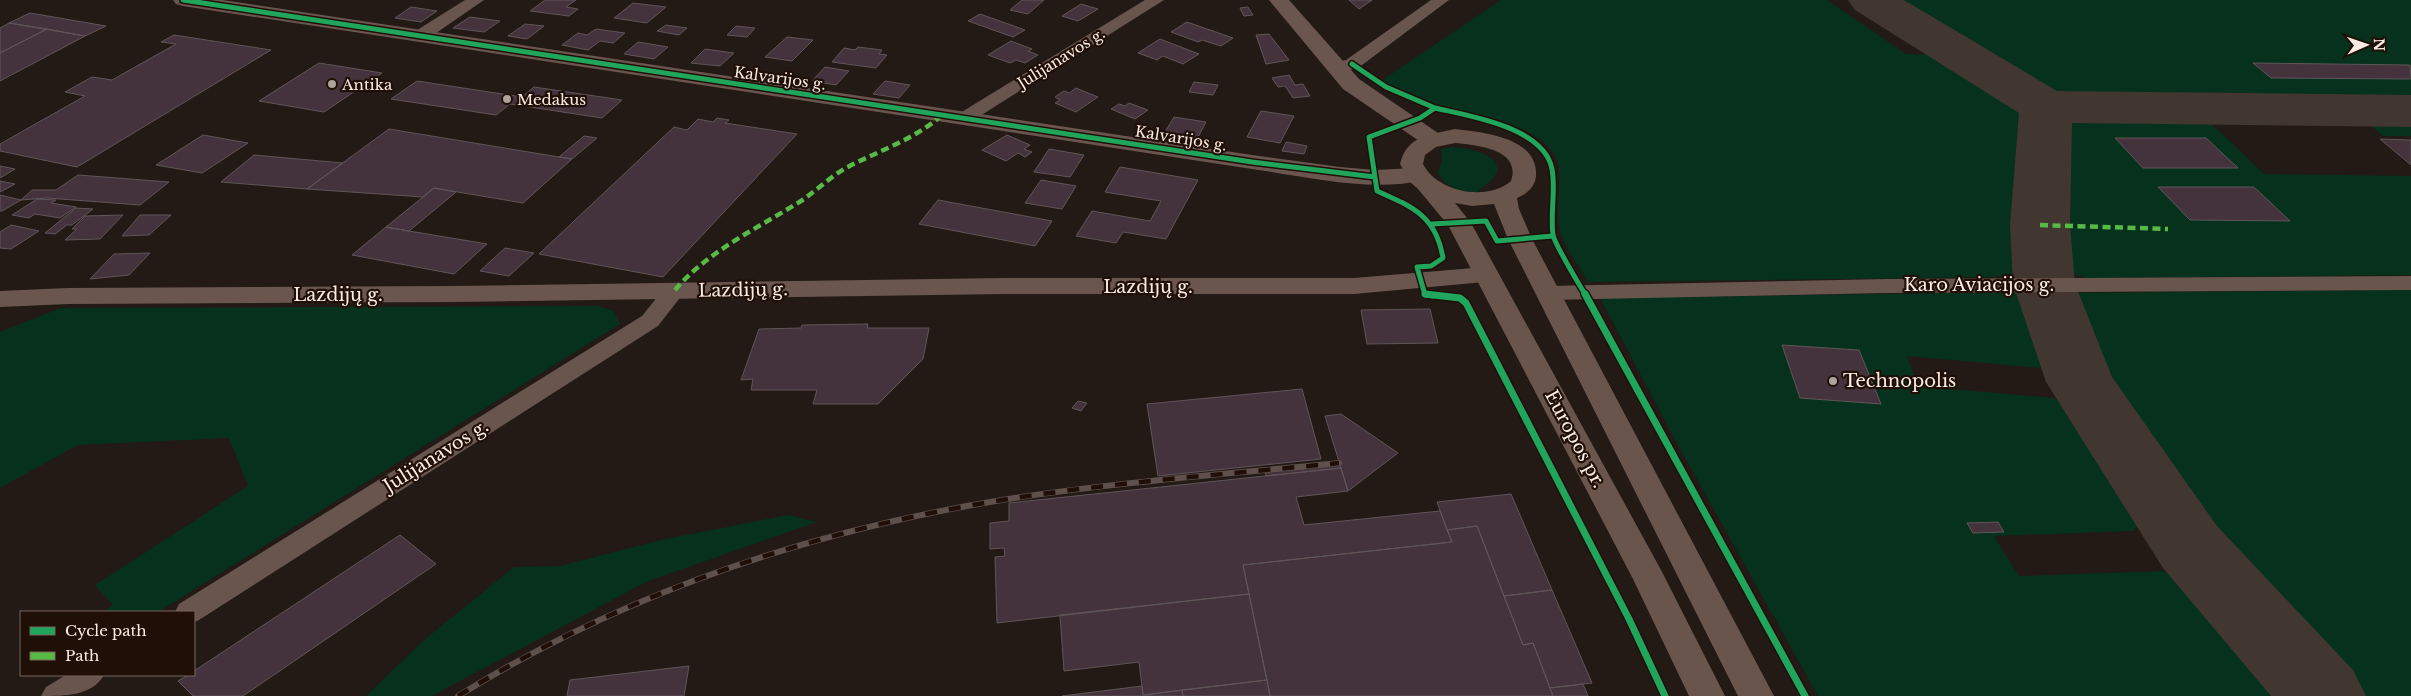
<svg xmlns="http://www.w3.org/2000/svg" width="2411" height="696" viewBox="0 0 2411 696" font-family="'Libre Baskerville',serif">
<rect width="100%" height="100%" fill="#241a15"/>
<path fill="#05311d" d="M1501,0H1827L1906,54L1948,55L2008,92L2025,111L2020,270L2011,274L1995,277L1588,282C1580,268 1565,248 1561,233C1554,212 1562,186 1558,164C1548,123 1470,116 1437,105C1418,99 1399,90 1381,81Z
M1890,0H2411V102L2084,100L2057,95L2038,88Z
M2068,118L2299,119L2302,122H2210L2264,174L2411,176V275L2087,278L2068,273L2061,268V129Z
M2365,121H2411V136H2383Z
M1451,147C1464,147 1510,155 1494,177C1490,183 1482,186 1477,193C1461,191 1446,188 1438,173L1442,160L1441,149Z
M2411,290V696H2354L2310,652L2223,552L2137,432L2099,363L2070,297L2076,293Z
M2015,292L2032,299L2053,357L2039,368L1907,356L1918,386L2054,398L2081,414L2144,517L2134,531L1994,536L2019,576L2163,571L2193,583L2294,696H1818L1674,438L1600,298Z
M598,306L614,311L620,324L158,612H102L113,605L95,585L248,486L229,438L78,445L0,488V332L61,308Z
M788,515L817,522L648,581L432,696H366L423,641L514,567L560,566L661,540Z"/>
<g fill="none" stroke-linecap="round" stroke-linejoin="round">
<path fill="#413630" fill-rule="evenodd" d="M1848,0H1904L2057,91L2411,95V127L2072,123L2070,225L2075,284L2112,377L2217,526L2353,670L2366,696H2271L2163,568L2046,382L2013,284L2010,225L2019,113L1855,10Z"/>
</g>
<path fill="#44333c" stroke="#5f5658" d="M545,0H576L566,7L578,9L569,16L530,11Z
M1022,0H1044L1028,14L1010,10Z
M1349,0H1372L1359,9Z
M633,3L666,7L647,23L614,18Z
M1081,4L1098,9L1078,21L1062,16Z
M411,7L437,11L421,22L395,18Z
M1248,7L1253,15L1244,16L1240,8Z
M30,13L106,26L85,36L9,23Z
M980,14L1025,30L1013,37L968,21Z
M470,17L500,21L484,32L453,28Z
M1187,22L1233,38L1221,46L1202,40L1198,42L1171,32Z
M9,23L47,29L0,53V28Z
M525,24L544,26L527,39L508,36Z
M666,25L687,28L679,35L657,31Z
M736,26L755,28L747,37L727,35Z
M47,29L85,36L0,81V53Z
M596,29L625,33L613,43L600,41L588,50L562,45L578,33L587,35Z
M1269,34L1289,60L1266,64L1256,35Z
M174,35L271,50L77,167L0,151V144L85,96L65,92L92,77L112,80L176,44L161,42Z
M787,37L813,40L792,61L765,57Z
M1160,39L1199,54L1183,64L1163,56L1157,60L1138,53Z
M1011,41L1032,49L1028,51L1038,55L1025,63L1016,60L1010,63L988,55Z
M638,42L668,47L654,59L624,54Z
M858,47L882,50L879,54L887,55L876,68L832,62L844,48L855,50Z
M705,49L734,53L720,66L691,63Z
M319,63L382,73L324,112L259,101Z
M2253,63L2410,65L2411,79L2271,78Z
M825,67L849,71L836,85L812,81Z
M1289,75L1295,85L1303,84L1310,96L1293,98L1285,86L1278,87L1272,78Z
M417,81L522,97L534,87L622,100L602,118L510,104L496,115L391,99Z
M885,81L910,85L899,98L873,94Z
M1194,82L1218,85L1213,95L1189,92Z
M1076,88L1098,97L1076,112L1055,103L1060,100L1055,97L1064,91L1069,93Z
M1129,103L1148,110L1135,119L1111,109L1119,104L1125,106Z
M1261,111L1294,116L1280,143L1247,137Z
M1174,117L1206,122L1197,139L1164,134Z
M717,118L729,120L725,123L797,134L663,277L539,254L674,127L687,130L698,119L713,122Z
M389,129L559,157L572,159L523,203L434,188L423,197L307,189Z
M203,135L248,143L202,173L156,165Z
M1007,135L1030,145L1024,149L1032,152L1025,157L1018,153L1006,161L982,150Z
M584,136L597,138L572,159L559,157Z
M2115,138H2206L2238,168H2143Z
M2380,139L2411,140V165Z
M1286,142L1307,146L1304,154L1282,151Z
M1049,149L1084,155L1070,177L1034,172Z
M254,155L343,163L307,189L221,182Z
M0,166L15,169L0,178Z
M1120,167L1198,180L1166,239L1123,232L1116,243L1076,236L1092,211L1150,221L1161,201L1105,192Z
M78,175L169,182L140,205L47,198L21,200L32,190H56Z
M1041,180L1076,186L1062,209L1025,203Z
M0,181L15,184L0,192Z
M2158,187H2254L2290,221L2190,220Z
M434,188L456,192L409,231L386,227Z
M0,195L21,200L2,211H0Z
M37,199L56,200L51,203L76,207L60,218L35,214L29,218L12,215Z
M938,200L1052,221L1035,246L919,224Z
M76,208L93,209L72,225H67L55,234L45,233Z
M123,215L100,239L65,240L77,229H72L85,216Z
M140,215H171L149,235L122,236Z
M11,225L39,231L11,249L0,248V232Z
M386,227L409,231L487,244L454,274L352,255Z
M505,248L534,253L509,276L480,271Z
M150,253L129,275L90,279L114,254Z
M1430,309L1438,343L1367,344L1361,310Z
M868,324L867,328H929L923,359L878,404H813L817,390H751L753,379L741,380L759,329L801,328L802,325Z
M1782,345L1859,350L1881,404L1800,398Z
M1302,389L1321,459L1158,476L1147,404Z
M1078,401L1087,403L1081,411L1072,408Z
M1341,414L1398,453L1348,491L1325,416Z
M1339,463L1341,468L1266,476L1265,471Z
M1341,468L1348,491L1296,497L1304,525L1440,511L1452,542L1243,565L1249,594L997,623L995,557L1005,556L1004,548L990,549V523L1009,521V503Z
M1511,494L1552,590L1504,596L1477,526L1447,530L1437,502Z
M1998,522L2004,532L1973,533L1967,523Z
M1477,526L1523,645L1533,643L1553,696H1270L1243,565L1452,542L1447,530Z
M400,535L436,564L243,696H193L178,681L188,675H194V671Z
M1552,590L1592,683L1550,688L1533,643L1523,645L1504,596Z
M1249,594L1267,680L1143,695L1139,662L1064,671L1060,615Z
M689,666L684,696H567L570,680Z
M1267,680L1270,696H1183L1182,690Z
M1583,684L1588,696H1553L1550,688Z
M1142,686L1143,695L1182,690L1183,696H1062Z"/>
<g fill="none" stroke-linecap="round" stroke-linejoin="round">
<path fill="#67554e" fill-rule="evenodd" d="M465,0H484L426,40H414L412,36L414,32Z
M1145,0H1164L972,121H960L957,117L960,113Z
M1431,0H1449L1358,68L1335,73L1329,72L1326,68L1329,64L1346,60Z
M2411,276V290L1886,293L1548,300L1540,298L1537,293L1540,288L1548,286L1886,279Z
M675,283L683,285L686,290L658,326L199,620L194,622V612H175L179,604L642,316L667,285Z
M66,675H104C92,696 65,696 41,696L46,687Z"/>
<path fill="#6b564f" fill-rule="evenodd" d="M173,0H222L1252,155L1340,167L1375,170L1415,168L1423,170L1427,175L1423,180C1372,193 1304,176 1252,169L183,6L176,4Z
M1269,0H1289L1359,79L1441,135L1444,140L1441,145L1433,147L1425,145L1343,89Z
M1486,267L1495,269L1499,275L1495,281L1354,294H1004L453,302L68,304L0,307V291L68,288L453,286L1004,278H1354Z"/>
<path fill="#6a554c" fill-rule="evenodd" d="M1455,129C1481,132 1538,137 1536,175C1536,186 1527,194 1517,198L1519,209L1532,239L1774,696H1738L1508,239L1494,204L1472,206L1455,203L1471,223L1661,570L1725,696H1689L1633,579L1448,225L1418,189L1409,181L1400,164C1407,135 1430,135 1455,129ZM1455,143C1476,145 1522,149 1511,181C1487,202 1437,192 1423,164L1425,155L1436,147Z"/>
<g stroke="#5e514c" stroke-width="6">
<path id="rail" d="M458,696C626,592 813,530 1008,499C1117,482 1229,474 1339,463"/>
</g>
<use href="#rail" stroke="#200f07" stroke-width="4.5" stroke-dasharray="12" stroke-linecap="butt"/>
<path stroke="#58b947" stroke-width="4.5" stroke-dasharray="8 4.5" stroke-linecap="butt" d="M2040,225L2168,229
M675,290C708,251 758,228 801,201C816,191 829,178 844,169C877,151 915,140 943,114"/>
<g stroke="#200f07" stroke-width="8">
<path id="cycleway-far1" d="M183,0L1252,162L1375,177
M1352,64L1386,87L1435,108
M1432,224L1486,221L1497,241L1553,236
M1433,296L1425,295L1417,267L1431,266L1443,258C1436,216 1413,207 1377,191L1369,137L1420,118L1435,108C1469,116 1544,127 1552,169C1556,191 1550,213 1553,235C1555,245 1579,284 1586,296"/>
</g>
<g stroke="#200f07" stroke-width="10">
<path id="cycleway" d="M1425,294L1460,298L1466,303L1629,619L1665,696
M1585,294L1805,696"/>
</g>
<use href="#cycleway-far1" stroke="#20a55d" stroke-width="5"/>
<use href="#cycleway" stroke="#20a55d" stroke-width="7"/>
</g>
<g fill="#aea29c" stroke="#200f07" stroke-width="2">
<circle cx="332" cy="84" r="5"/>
<circle cx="507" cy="99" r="5"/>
<circle cx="1833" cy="381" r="5"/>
</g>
<g text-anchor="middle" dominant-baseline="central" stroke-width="4.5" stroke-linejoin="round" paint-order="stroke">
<g font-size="15" fill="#f9ece5" stroke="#200f07">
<text transform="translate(1061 58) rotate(-32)">Julijanavos g.</text>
<text transform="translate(780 78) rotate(8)">Kalvarijos g.</text>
<text transform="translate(1181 138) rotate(9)">Kalvarijos g.</text>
</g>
<g font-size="15" fill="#f9ece5" stroke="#200f07" text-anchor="start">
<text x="342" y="84">Antika</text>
<text x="517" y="99">Medakus</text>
</g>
<g font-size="18" fill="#f9ece5" stroke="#200f07">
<text x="1979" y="285">Karo Aviacijos g.</text>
<text x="1148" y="287">Lazdijų g.</text>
<text transform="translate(743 290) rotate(-1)">Lazdijų g.</text>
<text x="338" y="295">Lazdijų g.</text>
<text transform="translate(1575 439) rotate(62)">Europos pr.</text>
<text transform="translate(436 456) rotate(-32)">Julijanavos g.</text>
</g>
<g font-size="18" fill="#f9ece5" stroke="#200f07" text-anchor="start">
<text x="1843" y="381">Technopolis</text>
</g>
</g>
<rect x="20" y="611" width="175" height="65" fill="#200f07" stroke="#776760"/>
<rect x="30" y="627" width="25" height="8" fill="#20a55d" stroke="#776760"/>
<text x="65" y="636" font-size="15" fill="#f9ece5">Cycle path</text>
<rect x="30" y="652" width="25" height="8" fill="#58b947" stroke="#776760"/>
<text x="65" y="661" font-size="15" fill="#f9ece5">Path</text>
<g transform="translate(2366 45) rotate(88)" stroke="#200f07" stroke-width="4" paint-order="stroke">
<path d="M0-4L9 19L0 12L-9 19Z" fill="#f9ece5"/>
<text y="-8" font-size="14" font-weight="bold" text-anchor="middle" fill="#f9ece5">N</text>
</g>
</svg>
